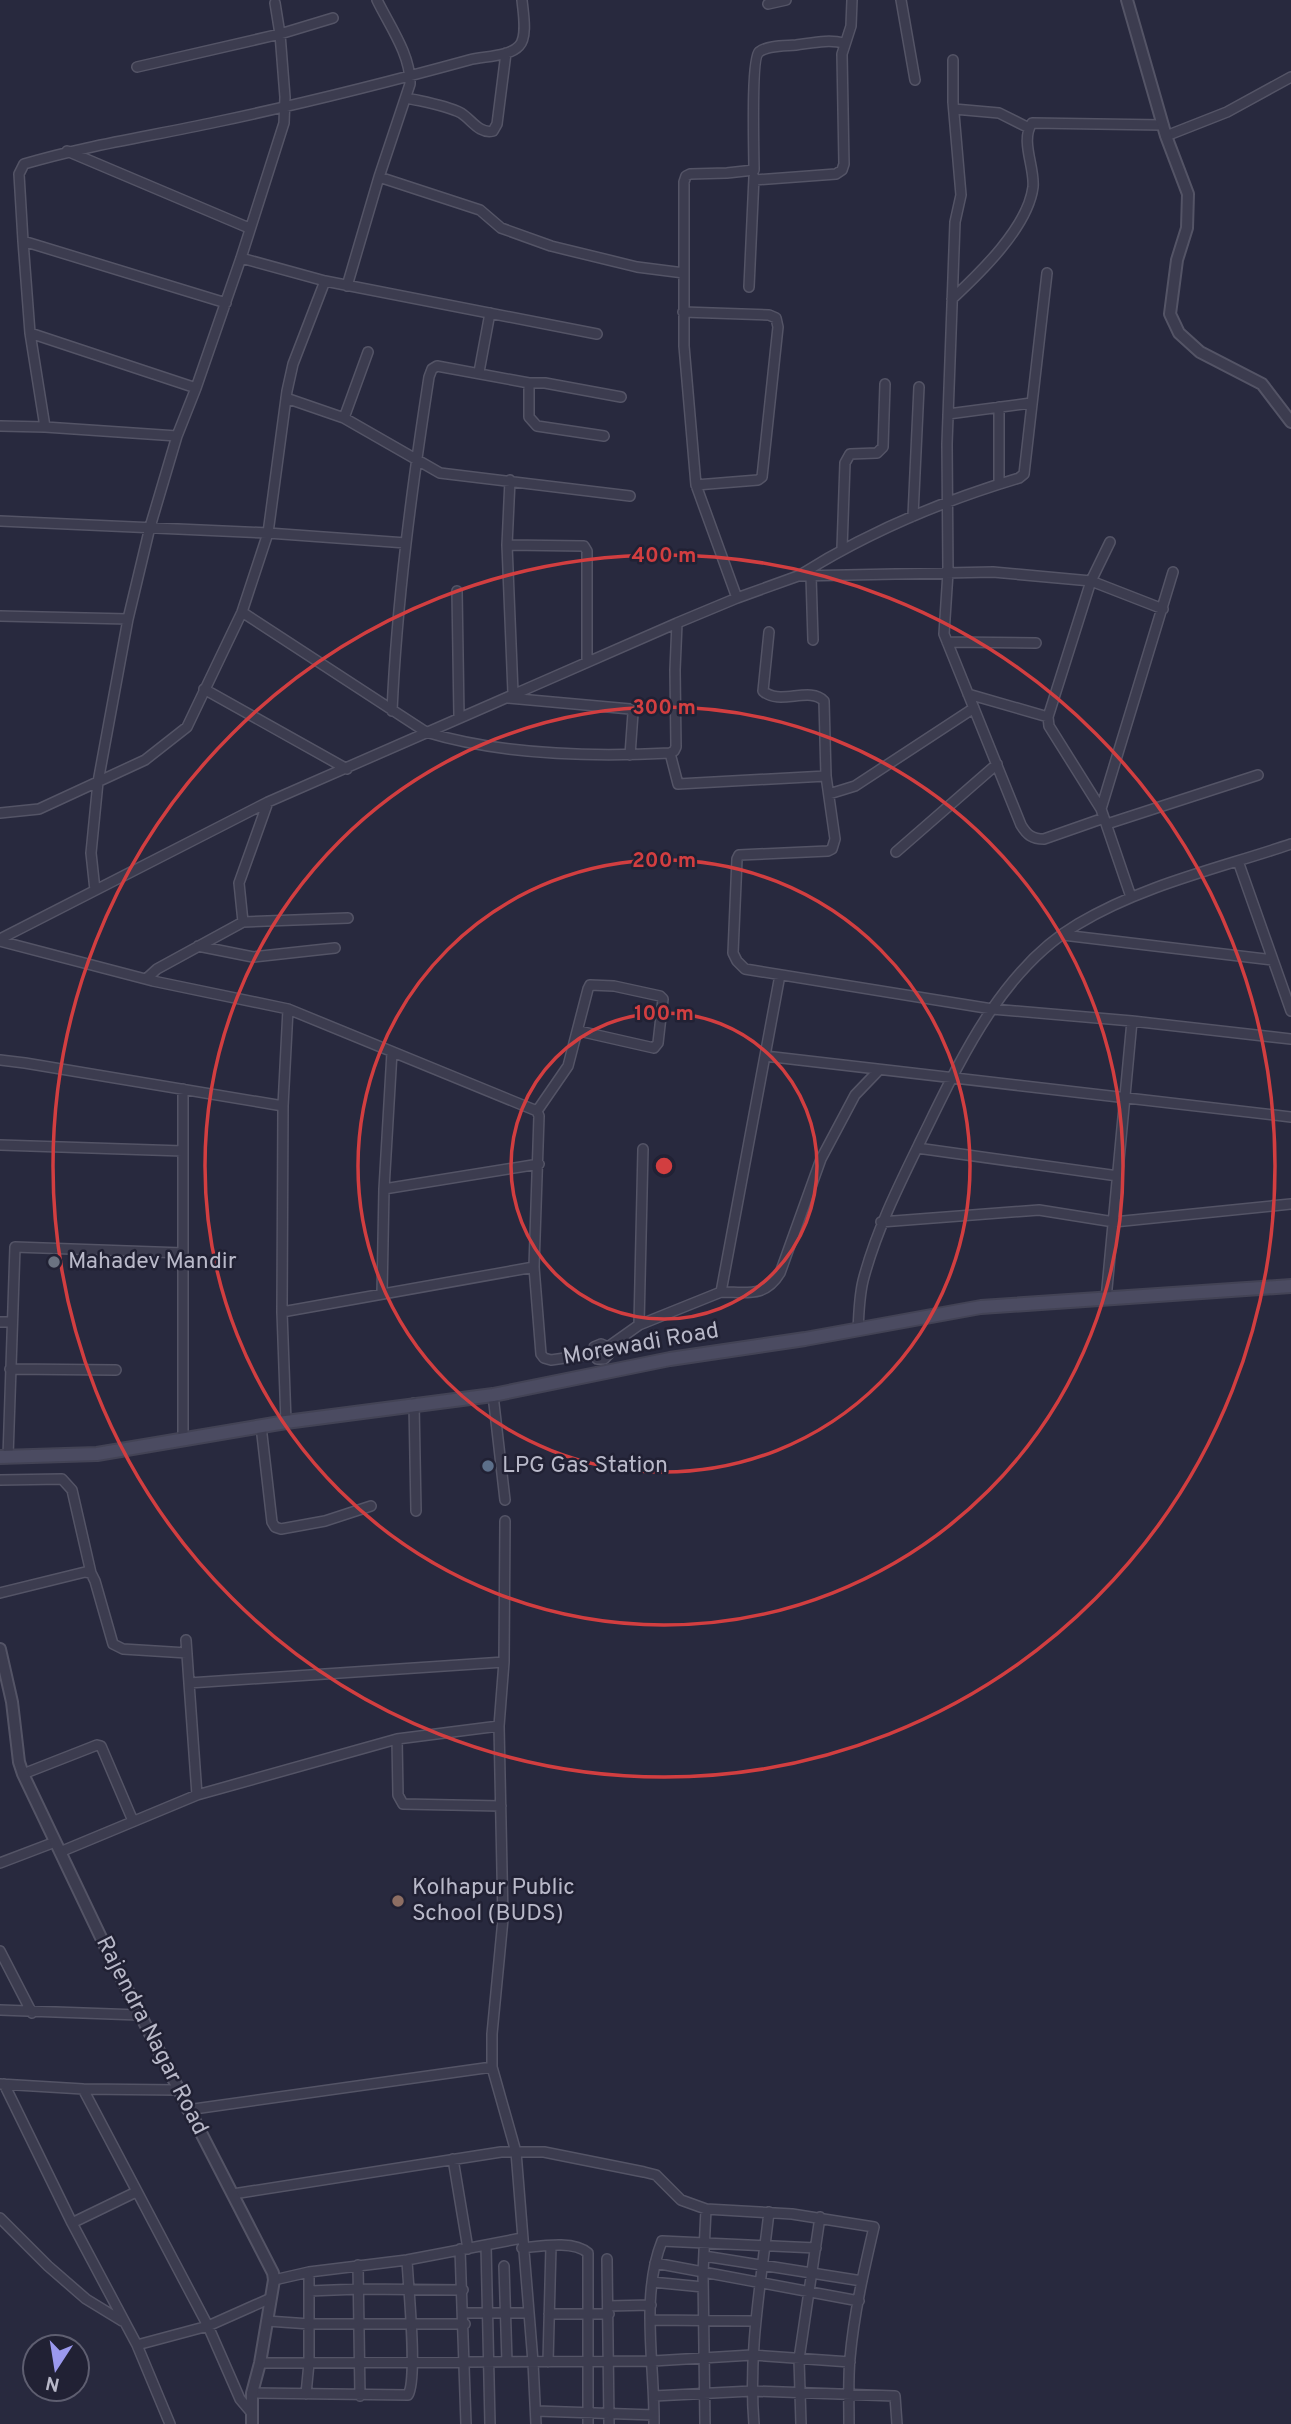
<svg xmlns="http://www.w3.org/2000/svg" width="1291" height="2424" viewBox="0 0 1291 2424" font-family="Overpass,sans-serif">
<rect width="100%" height="100%" fill="#28293e"/>
<g fill="none" stroke-linecap="round" stroke-linejoin="round">
<g stroke="#545466" stroke-width="12">
<path id="minor" d="M901,0L915,80
M768,4L786,0
M953,60V102L961,195L955,222L947,444L948,572L944,634L1021,825C1027,835 1032,839 1044,839L1104,818
M137,67L280,34L333,18
M407,98C424,102 445,105 461,113C472,120 479,134 493,131L497,124L506,53
M954,109L999,113L1029,128
M1166,136L1227,112L1291,77
M67,151L249,228
M379,177L480,210L501,228L551,246L637,267L684,273
M754,180L836,174L842,170L844,164L842,54L851,26L852,0
M23,241L19,174L24,164C88,145 152,136 216,122C301,104 385,83 469,60C483,56 509,57 519,46C528,37 523,12 522,0
M241,258L325,281L597,334
M325,281L293,364L287,391L268,533L406,543
M347,286L379,177L410,84C411,55 389,25 377,0
M749,287L754,177
M952,299C980,273 1028,227 1033,187C1035,167 1020,141 1032,123L1163,125
M683,312L769,315L776,318L778,327L762,477L758,480L696,485
M30,333L196,388
M479,372L490,313
M529,383H545L621,397
M286,398L344,418L368,352
M999,407V484
M948,414L1031,403
M344,418L440,473L630,496
M0,426L45,427L30,333L23,241L226,303
M45,427L177,436
M913,516L919,387
M0,521L268,533L242,612L187,727L145,760L39,809L0,813
M1110,542L1091,581L1048,717L1049,726L1101,809L1131,897
M507,545L510,480
M842,549L845,463L850,454L877,453L883,447L885,384
M800,575C868,532 942,501 1019,478L1024,474L1047,273
M811,576L813,640
M457,591L459,717
M737,598L696,485L684,346V182L686,176L690,174L727,173L754,170C754,153 751,59 759,52C768,45 785,46 796,45C812,43 828,39 844,43
M242,612L426,732C501,755 592,757 670,753L674,751L676,747L675,670L677,623L737,598L798,576L993,572L1091,581L1163,609
M0,616L128,619
M769,632L763,691C779,706 810,686 824,701L826,776L835,839L832,849L828,851L739,855L737,859L733,953L737,961L745,969L992,1009L1132,1021L1291,1039
M947,642L1036,643
M204,689L347,769
M513,693L507,545L584,546L587,551V661
M968,694L1048,717
M508,698L630,709L633,713L630,755
M392,711C397,599 412,487 429,377L432,369L437,366L529,383V417L537,426L604,436
M670,753L678,784L826,776
M829,794L855,786L974,708
M1101,809L1173,572
M1107,824L1258,775
M896,852L997,764
M1238,861L1291,1011
M95,890L91,853L98,782L128,619L150,527L177,436L196,388L241,258L284,123L285,97L280,34L275,3
M243,922L239,883L268,802
M1063,935L1273,960
M0,939L268,802L677,623
M0,941L153,981L288,1009L537,1111L539,1116L534,1267L541,1354L544,1358L551,1360L593,1354L594,1347L601,1344L608,1347
M198,946L253,957L335,948
M146,979L157,969L243,922L348,918
M765,1056L1291,1117
M0,1060L25,1063L283,1106
M537,1111L568,1066L588,989L590,985L614,986L660,996L663,999L658,1043L654,1048L579,1031
M0,1145L183,1151
M917,1148L1118,1176
M384,1189L539,1164
M881,1222L1039,1210L1114,1222L1291,1204
M721,1292C747,1292 765,1298 780,1273L821,1159L855,1095L879,1070
M382,1294L384,1189L392,1052
M1106,1299L1132,1021
M282,1312L534,1267
M0,1322H12
M639,1325L643,1149
M858,1330C859,1313 859,1294 864,1277C877,1229 899,1185 921,1140C959,1063 1000,970 1078,924C1143,885 1220,868 1291,844
M593,1354L597,1359H604L609,1354L608,1347L639,1325L721,1292L780,975
M10,1369L116,1370
M493,1395L505,1500
M414,1403L416,1511
M286,1422L282,1312L283,1106L288,1009
M261,1426L272,1522L275,1527L281,1529L325,1521L371,1506
M183,1439V1089
M8,1457L15,1247L183,1253
M0,1480L62,1479L72,1490L91,1573L95,1581L113,1644L123,1649L187,1653
M505,1521L504,1662L499,1726L503,1919L492,2034V2067L516,2152L533,2362L536,2424
M0,1593L85,1572L91,1573
M186,1640L189,1683
M397,1739L398,1795L403,1804L501,1806
M23,1774L97,1745L101,1746L133,1821
M197,1795L397,1739L499,1726
M60,1852L197,1795L189,1683L504,1662
M0,1863L55,1842
M0,1951L32,2013
M0,2010L139,2015
M0,2084L83,2089L208,2326L240,2399L251,2412
M4,2084L72,2223L137,2345L170,2424
M83,2089L178,2090
M187,2110L492,2067
M453,2159L468,2249
M233,2194L501,2152H544L644,2172L656,2175L681,2200L706,2209L792,2214L874,2227C864,2270 854,2313 850,2358C848,2379 849,2402 849,2424
M0,2218L48,2266L86,2299L122,2321
M72,2223L136,2192
M486,2245L490,2424
M522,2248C541,2246 574,2240 588,2253V2424
M460,2249L466,2424
M704,2256L862,2281
M607,2259L609,2424
M655,2263L859,2301
M358,2265L360,2396
M504,2266L507,2362
M274,2280L309,2272L407,2260L522,2238
M652,2282L703,2287
M309,2291L359,2289L463,2290
M608,2306L651,2305
M464,2313H529
M549,2314H609
M651,2320L754,2321
M267,2321L310,2324H465
M137,2345L208,2326L271,2298
M548,2362L551,2246
M260,2363L653,2361L752,2355L850,2362
M252,2393L408,2395C418,2378 408,2285 407,2260
M306,2394L309,2363V2272
M654,2396L752,2391L895,2396L897,2424
M536,2411L654,2415
M654,2424C655,2366 640,2296 662,2241L816,2248
M705,2424L703,2273L706,2209
M754,2424C748,2352 761,2283 769,2212
M801,2424L799,2359L820,2217"/>
</g>
<g stroke="#545466" stroke-width="14">
<path id="tertiary" d="M1127,0L1166,136L1188,194L1187,228L1177,260L1170,314L1179,333L1200,352L1262,384L1291,422
M0,1649L12,1702L19,1762L23,1774L105,1946L273,2273L274,2280L260,2363L252,2393V2424"/>
</g>
<g stroke="#434355" stroke-width="16">
<path id="secondary" d="M0,1457L97,1454L286,1422L493,1395L670,1359L805,1339L981,1307L1291,1286"/>
</g>
<use href="#minor" stroke="#3c3c4f" stroke-width="9"/>
<use href="#tertiary" stroke="#3c3c4f" stroke-width="10"/>
<use href="#secondary" stroke="#4b4b61" stroke-width="12"/>
</g>
<g fill="none" stroke="#d23e40" stroke-width="3.5">
<circle cx="664" cy="1166" r="153"/>
<circle cx="664" cy="1166" r="306"/>
<circle cx="664" cy="1166" r="459"/>
<circle cx="664" cy="1166" r="611"/>
</g>
<circle fill="#6b7280" stroke="#212134" stroke-width="2.5" cx="54" cy="1262" r="7"/>
<circle fill="#5c6f8a" stroke="#212134" stroke-width="2.5" cx="488" cy="1466" r="7"/>
<circle fill="#8d6e63" stroke="#212134" stroke-width="2.5" cx="398" cy="1901" r="7"/>
<g text-anchor="middle" dominant-baseline="central" stroke-width="5" stroke-linejoin="round" paint-order="stroke">
<g font-size="23" fill="#b9b9c9" stroke="#212134" text-anchor="start">
<text x="68" y="1262">Mahadev Mandir</text>
<text x="502" y="1466">LPG Gas Station</text>
<text x="412" y="1888">Kolhapur Public<tspan x="412" dy="26">School (BUDS)</tspan></text>
</g>
<g font-size="23" fill="#b9b9c9" stroke="#212134">
<text transform="translate(641 1345) rotate(-10)">Morewadi Road</text>
<text transform="translate(151 2036) rotate(63)">Rajendra Nagar Road</text>
</g>
</g>
<circle cx="664" cy="1166" r="10" fill="#d23e40" stroke="#212134" stroke-width="3.5"/>
<g font-size="21" text-anchor="middle" font-weight="bold" fill="#d23e40" stroke="#212134" stroke-width="5" stroke-linejoin="round" paint-order="stroke">
<text x="664" y="562">400 m</text>
<text x="664" y="714">300 m</text>
<text x="664" y="867">200 m</text>
<text x="664" y="1020">100 m</text>
</g>
<g transform="translate(56 2368) rotate(192)"><circle r="33" fill="#212134" stroke="#5e5e70" stroke-width="2"/>
<path d="M0-5L12 26L0 18L-12 26Z" fill="#9b99ee"/>
<text y="-10" font-size="19" font-weight="bold" text-anchor="middle" fill="#b9b9c9">N</text>
</g>
</svg>
